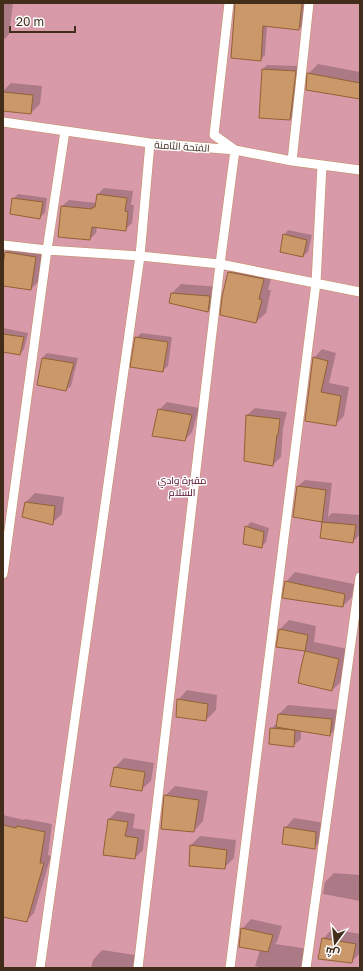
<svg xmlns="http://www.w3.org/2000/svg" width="363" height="971" viewBox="0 0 363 971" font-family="'Golos Text',Cairo,sans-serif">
<rect width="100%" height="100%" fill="#fcd1ab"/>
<path fill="#d899a8" d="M3,3H360V968H3Z"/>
<path fill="#0003" d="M3,3H13L9,34L5,39L3,38Z
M235,3H306L304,24L299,29L267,25L265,55L260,60Z
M318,64L360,72V98L308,74Z
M267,65L300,66L295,115L290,119L262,70Z
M11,83L42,86L40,104L31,113L3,110V91Z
M104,188L133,191L131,205H134L132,223L125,230L97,227L96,233L90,239L62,206L69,200L97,203L98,194Z
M18,194L47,198L45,213L40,217L13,199Z
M288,230L312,235L308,252L303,256L284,235Z
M15,243L45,247L40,280L31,289L3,285V271L6,252Z
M238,263L273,270L268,290H271L266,313L256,322L229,272Z
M181,284L219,287L217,302L208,311L172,293Z
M3,328L28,333L24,349L20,354L3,351Z
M141,333L172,337L168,366L163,370L136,338Z
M322,349L336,353L329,383L349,387L344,416L335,425L306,420L314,358Z
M47,353L78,358L71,386L66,390L42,358Z
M167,402L199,408L192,432L185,440L159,410Z
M255,408L287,412L283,428L281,457L273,465L247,415Z
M305,480L332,483L328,517L332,513L360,515V534L353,542L321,538L323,521L294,516L297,487Z
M35,493L64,497L62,514L52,523L26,502Z
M251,522L269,528L266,542L261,547L246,527Z
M295,572L354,584L352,597L343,606L286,582Z
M289,620L316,626L314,642L348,649L342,681L332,690L302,667L306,650L277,646L280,629Z
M187,690L217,695L216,710L206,720L178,700Z
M288,705L341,710L339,725L330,735L301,730V739L293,746L271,729L278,722L279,714Z
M124,758L154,763L151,781L141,790L112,785L115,767Z
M175,786L208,791L203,821L194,831L165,796Z
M117,811L135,814L133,828L145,830L143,850L135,858L104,854L109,819Z
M3,815L24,820L25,819L52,824L48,855L51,856L34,913L26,921L3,917Z
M294,818L325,823L324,838L314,848L285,828Z
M200,836L236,840L234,858L224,868L191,845Z
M334,873L360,875V901L323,894L325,882Z
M251,919L282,926L277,942L275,944L309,949L306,968H265L255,966L260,950L242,929Z
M332,929L360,934V953L351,962L323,939Z
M102,950L135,955L133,968H91L93,960Z"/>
<path fill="#cb9869" stroke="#926234" d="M235,3H302L299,30L263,26L261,61L231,58Z
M262,69L296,71L290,120L259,118Z
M307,73L360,83V99L306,90Z
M3,92L33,95L31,114L3,111Z
M97,194L127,198L125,211L128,212L126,231L92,227L90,240L58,237L61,206L92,209V207H95Z
M12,198L43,202L40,219L10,214Z
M283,234L307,240L303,257L280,252Z
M5,252L36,257L31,290L3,286V264Z
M228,272L264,279L259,299L262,300L256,323L220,315L222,297Z
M171,293L210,296L208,312L169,303Z
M3,334L24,337L20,355L3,352Z
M135,337L168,342L163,372L130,367Z
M313,357L328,361L321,392L341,396L336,426L305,421Z
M42,358L74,363L66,391L37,385Z
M158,409L192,415L185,441L152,436Z
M246,415L280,419L278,435H277L273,466L244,461Z
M297,486L326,490L322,522L293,517Z
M25,502L55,506L53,525L22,517Z
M322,522L356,525L353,543L320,538Z
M245,526L264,532L262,548L243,544Z
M285,581L345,594L343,607L282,598Z
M279,629L308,635L305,651L276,647Z
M305,651L339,659L332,691L298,683L301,667Z
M177,699L208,704L206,721L176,717Z
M278,714L332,719L330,736L276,727Z
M270,728L295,730L294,747L269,744Z
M114,767L145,772L142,791L110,786Z
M164,795L199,800L194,832L161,829Z
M108,819L128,822L125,836L138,838L135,859L103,855Z
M3,825L16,828L17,826L45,832L40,863H44L27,922L3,917Z
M284,827L316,832L315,849L282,844Z
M190,845L227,850L225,869L189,866Z
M241,928L273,935L268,952L239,947Z
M322,938L356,944L352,963L318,959Z"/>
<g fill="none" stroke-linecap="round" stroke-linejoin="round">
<g stroke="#c18f60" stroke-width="10">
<path id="service" d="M3,122L150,143L235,150L292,161L360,170
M292,161L309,3
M3,245L47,250L140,256L220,264L360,292
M3,574L47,250L65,131
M40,968L140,256L150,143
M138,968L220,264L235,150L214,135L229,3
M230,968L316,283L322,165
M306,968L360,577"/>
</g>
<use href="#service" stroke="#fff" stroke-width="9"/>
</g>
<g text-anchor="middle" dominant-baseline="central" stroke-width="3" stroke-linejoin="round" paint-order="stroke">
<g font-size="10" fill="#422d1a" stroke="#fbfbfb">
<text transform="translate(182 146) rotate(4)">الفتحة الثامنة</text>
</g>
<g font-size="10" fill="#500724" stroke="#fbfbfb">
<text x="182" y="480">مقبرة وادي<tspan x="182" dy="12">السلام</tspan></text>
</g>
</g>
<rect width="363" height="971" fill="none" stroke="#422d1a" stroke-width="8"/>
<g transform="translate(335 943) rotate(195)" stroke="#fbfbfb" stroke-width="3" paint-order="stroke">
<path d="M0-3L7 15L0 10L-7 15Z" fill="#422d1a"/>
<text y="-6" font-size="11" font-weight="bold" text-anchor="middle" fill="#422d1a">ش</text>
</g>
<path d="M10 26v6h65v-6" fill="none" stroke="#422d1a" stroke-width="2"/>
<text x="16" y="26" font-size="12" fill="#422d1a" stroke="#fbfbfb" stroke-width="3" paint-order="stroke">20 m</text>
</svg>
